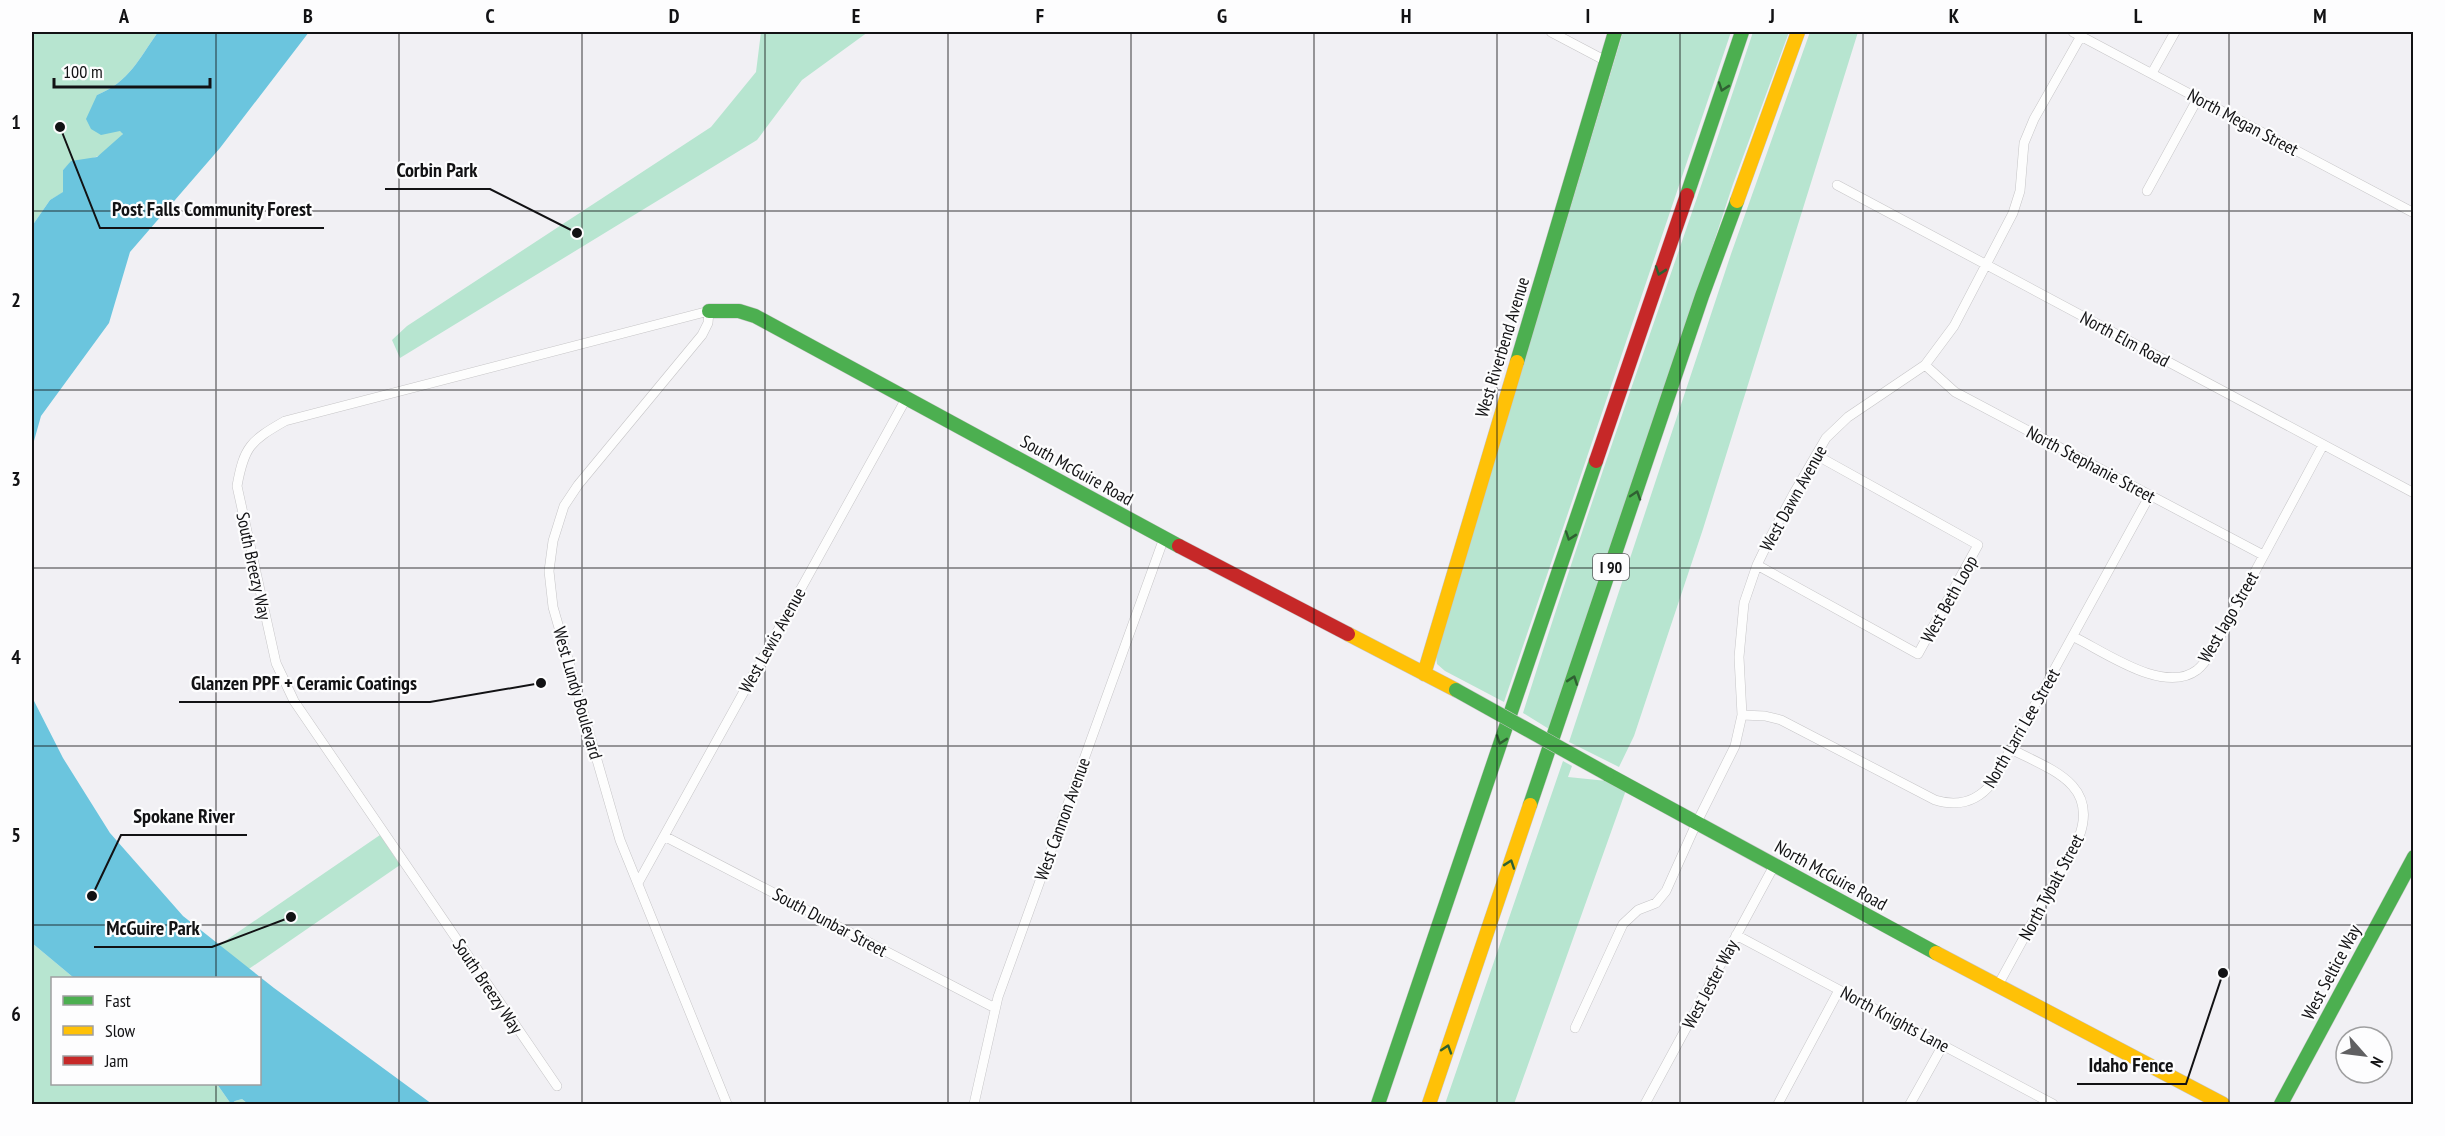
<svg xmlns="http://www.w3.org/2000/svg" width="2445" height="1136" viewBox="0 0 2445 1136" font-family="'PT Sans Narrow',sans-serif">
<rect width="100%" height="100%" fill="#f1f0f4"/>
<path fill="#b7e5d0" d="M32,32H158C138,60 130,81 97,95L123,134C117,143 104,155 93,158C80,163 72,160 63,170L64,192L50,200L32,226Z
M761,32H868L802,80L757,140L400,358L392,340L407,326L711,127L756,72Z
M1623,32H1731L1504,702L1445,671L1437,664L1436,656Z
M1753,32H1789L1733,184L1667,385L1549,729L1523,713C1595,484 1678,259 1753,32Z
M1810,32H1858L1703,529L1634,736L1619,767L1569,742L1731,254Z
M1563,761L1572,766L1568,777L1607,781L1626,790L1514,1104H1445Z
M380,835L400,865L240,975L209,952Z
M32,943L74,978H52V1084H217L231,1104L235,1101L242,1099L248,1104H32Z"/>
<path fill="#6bc5de" d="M158,32H309L220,148L130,252L109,323L41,416L32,448V226L50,200L63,192V170L71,161L97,157L123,134L120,131L101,135L91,129L86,119L97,95C130,81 138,60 158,32Z
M32,697L63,758L110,833L183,916L274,988L432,1104H248L242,1099L235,1101L231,1104L217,1084H260V978H74L32,943Z"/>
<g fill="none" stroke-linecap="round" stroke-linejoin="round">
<g stroke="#c6c5c7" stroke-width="10">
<path id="street" d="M1551,32L1606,61
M2073,32L2414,213
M2152,73L2175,32
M1837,185L2414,493
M2147,191L2198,98
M1925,365L1955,392L2263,555
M1757,565L1918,654L1978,545L1816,455
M2074,637C2105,652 2164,695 2197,670C2204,665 2209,656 2214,648L2323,445
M1742,715L1765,716L1781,720L1935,800C1958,807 1977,802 1992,783L2150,495
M664,836L995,1008
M638,883L907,397
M1736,935L2053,1104
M1997,987L2079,837C2099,783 2049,769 2011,749
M1575,1028L1623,924L1638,910L1656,903L1666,891L1697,822L1735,746L1742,715L1739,657L1744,603L1757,565L1772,534L1794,493L1826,438L1848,417L1925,365L1954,326L2013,213L2020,191L2024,143L2034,119L2081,36
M557,1086L294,701L276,663L237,486C244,447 250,441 285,421L709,311L708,323L702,335L578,485L564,506L553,541L549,571L553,607L620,840L727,1104
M974,1104L998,997L1164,538
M1645,1104L1775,864
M1778,1104L1839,990
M1910,1104L1943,1045"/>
</g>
<g stroke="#c6c5c7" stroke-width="15">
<path id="fast" d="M1687,195L1742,32
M709,311H739L755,316L1179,546
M1517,362L1615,32
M1607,774L1936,953
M1530,805L1702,296L1737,201
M1378,1104L1596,461
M2281,1104L2414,857"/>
</g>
<g stroke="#c6c5c7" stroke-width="15">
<path id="slow" d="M1737,201L1798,32
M1348,634L1456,690
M1424,674L1517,362
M1936,953L2223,1104
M1429,1104L1530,805"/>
</g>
<g stroke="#c6c5c7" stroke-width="15">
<path id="jam" d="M1596,461L1687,195
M1179,546L1348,634"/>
</g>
<use href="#street" stroke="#fdfdfd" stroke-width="9"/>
<use href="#fast" stroke="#4caf50" stroke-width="14"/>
<use href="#slow" stroke="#ffc107" stroke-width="14"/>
<use href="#jam" stroke="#c62828" stroke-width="14"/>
<g stroke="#c6c5c7" stroke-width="15" stroke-linecap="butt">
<path id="fast-bridge" d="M1456,690L1607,774"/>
</g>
<use href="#fast-bridge" stroke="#4caf50" stroke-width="14"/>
</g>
<defs><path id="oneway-chevron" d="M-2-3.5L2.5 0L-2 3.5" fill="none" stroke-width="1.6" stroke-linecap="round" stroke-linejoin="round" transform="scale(1.5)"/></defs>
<g stroke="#2f6032">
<use href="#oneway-chevron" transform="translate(1723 87) rotate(109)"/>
<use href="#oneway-chevron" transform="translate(1660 271) rotate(109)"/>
<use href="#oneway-chevron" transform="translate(1636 495) rotate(-72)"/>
<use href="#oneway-chevron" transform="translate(1570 536) rotate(109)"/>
<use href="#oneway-chevron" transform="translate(1573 680) rotate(-71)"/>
<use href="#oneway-chevron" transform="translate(1501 740) rotate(109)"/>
<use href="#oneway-chevron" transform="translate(1510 864) rotate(-71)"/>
<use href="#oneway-chevron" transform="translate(1447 1049) rotate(-72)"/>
</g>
<path fill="none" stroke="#121214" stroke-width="1.5" stroke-opacity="0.55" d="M216,32V978M399,32V1104M582,32V1104M765,32V1104M948,32V1104M1131,32V1104M1314,32V1104M1497,32V1104M1680,32V1104M1863,32V1104M2046,32V1104M2229,32V1104M32,211H2414M32,390H2414M32,568H2414M32,746H2414M32,925H2414M216,1084V1104"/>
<g text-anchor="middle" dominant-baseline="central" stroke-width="4.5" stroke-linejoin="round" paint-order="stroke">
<rect fill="#fdfdfe" stroke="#58585a" stroke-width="1.5" x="1593" y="554" width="36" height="26" rx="4.5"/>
<g font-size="16" font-weight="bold" fill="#121214">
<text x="1611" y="567">I 90</text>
</g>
<g font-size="18" fill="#121214" stroke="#fdfdfe">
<text transform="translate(2243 122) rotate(28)">North Megan Street</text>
<text transform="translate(2125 339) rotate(28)">North Elm Road</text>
<text transform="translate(1502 347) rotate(-73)">West Riverbend Avenue</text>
<text transform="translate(2091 464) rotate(28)">North Stephanie Street</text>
<text transform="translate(1077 470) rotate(29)">South McGuire Road</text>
<text transform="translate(1793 498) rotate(-61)">West Dawn Avenue</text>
<text transform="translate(254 566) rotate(78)">South Breezy Way</text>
<text transform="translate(1949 599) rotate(-61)">West Beth Loop</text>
<text transform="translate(2228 617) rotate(-60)">West Iago Street</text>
<text transform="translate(772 640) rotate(-61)">West Lewis Avenue</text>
<text transform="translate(578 693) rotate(74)">West Lundy Boulevard</text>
<text transform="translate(2021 728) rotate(-60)">North Larri Lee Street</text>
<text transform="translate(1062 819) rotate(-70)">West Cannon Avenue</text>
<text transform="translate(1831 875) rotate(29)">North McGuire Road</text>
<text transform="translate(2051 887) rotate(-62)">North Tybalt Street</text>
<text transform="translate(830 922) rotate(28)">South Dunbar Street</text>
<text transform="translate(2331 972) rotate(-62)">West Seltice Way</text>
<text transform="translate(1710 984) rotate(-62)">West Jester Way</text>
<text transform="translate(488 986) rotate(56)">South Breezy Way</text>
<text transform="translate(1895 1019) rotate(28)">North Knights Lane</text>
</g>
</g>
<path fill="none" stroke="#121214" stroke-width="2" d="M577 233L490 189H385M60 127L100 228H324M541 683L430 702H179M92 896L121 835H247M291 917L212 947H94M2223 973L2186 1084H2077"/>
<g fill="#121214" stroke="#fdfdfe" stroke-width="2">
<circle cx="577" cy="233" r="6"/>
<circle cx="60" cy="127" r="6"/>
<circle cx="541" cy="683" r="6"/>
<circle cx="92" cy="896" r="6"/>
<circle cx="291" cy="917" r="6"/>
<circle cx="2223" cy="973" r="6"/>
</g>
<g font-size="20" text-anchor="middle" font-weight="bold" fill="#121214" stroke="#fdfdfe" stroke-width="4.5" stroke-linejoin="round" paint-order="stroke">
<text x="437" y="177">Corbin Park</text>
<text x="212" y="216">Post Falls Community Forest</text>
<text x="304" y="690">Glanzen PPF + Ceramic Coatings</text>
<text x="184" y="823">Spokane River</text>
<text x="153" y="935">McGuire Park</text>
<text x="2131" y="1072">Idaho Fence</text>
</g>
<rect width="2445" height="1136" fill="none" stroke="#fdfdfe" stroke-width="66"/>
<rect x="51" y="977" width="210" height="108" fill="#fdfdfe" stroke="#9f9fa0" stroke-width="1.5"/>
<rect x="63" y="996" width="30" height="9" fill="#4caf50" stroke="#9f9fa0" stroke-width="1.5"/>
<text x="105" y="1007" font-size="18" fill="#121214">Fast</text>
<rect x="63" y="1026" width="30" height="9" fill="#ffc107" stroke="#9f9fa0" stroke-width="1.5"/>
<text x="105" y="1037" font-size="18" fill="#121214">Slow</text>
<rect x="63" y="1056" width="30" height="9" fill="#c62828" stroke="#9f9fa0" stroke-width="1.5"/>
<text x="105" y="1067" font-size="18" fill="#121214">Jam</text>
<g transform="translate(2364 1055) rotate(118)"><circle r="28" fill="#fdfdfe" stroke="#9f9fa0" stroke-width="1.5"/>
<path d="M0-4.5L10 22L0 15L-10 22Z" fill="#606062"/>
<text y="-9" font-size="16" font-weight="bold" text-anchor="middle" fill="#121214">N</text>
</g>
<path d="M54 78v9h156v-9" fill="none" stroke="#121214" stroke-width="3"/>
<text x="63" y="78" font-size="18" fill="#121214" stroke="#fdfdfe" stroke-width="4.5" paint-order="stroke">100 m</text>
<rect x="33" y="33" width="2379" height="1070" fill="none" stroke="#121214" stroke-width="2"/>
<g font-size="20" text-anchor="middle" font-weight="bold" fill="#121214">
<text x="124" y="23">A</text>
<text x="308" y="23">B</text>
<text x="490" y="23">C</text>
<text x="674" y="23">D</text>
<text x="856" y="23">E</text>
<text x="1040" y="23">F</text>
<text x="1222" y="23">G</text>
<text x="1406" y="23">H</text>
<text x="1588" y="23">I</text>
<text x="1772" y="23">J</text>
<text x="1954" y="23">K</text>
<text x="2138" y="23">L</text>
<text x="2320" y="23">M</text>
<text x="16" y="129">1</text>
<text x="16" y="307">2</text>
<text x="16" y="486">3</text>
<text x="16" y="664">4</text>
<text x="16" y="842">5</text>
<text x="16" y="1021">6</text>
</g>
</svg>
